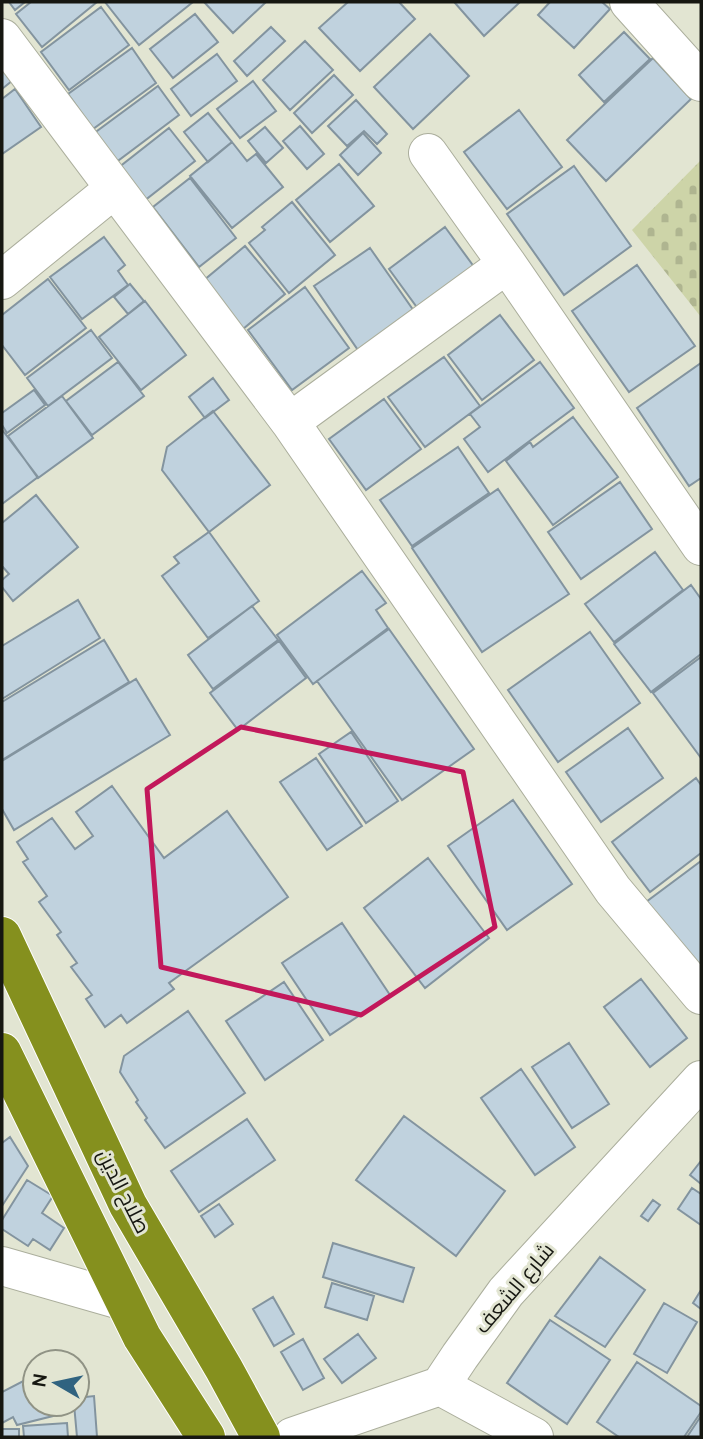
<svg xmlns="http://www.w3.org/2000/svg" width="703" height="1439" viewBox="0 0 703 1439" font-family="Cabin,Cairo,sans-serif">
<defs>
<pattern id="cemetery-stones" width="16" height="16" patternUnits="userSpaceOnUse" patternTransform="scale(1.75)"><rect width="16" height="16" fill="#cdd4a8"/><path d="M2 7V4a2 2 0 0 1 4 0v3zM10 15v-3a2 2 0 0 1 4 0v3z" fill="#afb590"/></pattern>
</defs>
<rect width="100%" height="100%" fill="#e2e5d2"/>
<path fill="url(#cemetery-stones)" d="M701,160V317L632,230Z"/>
<path fill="#c0d2de" stroke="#83949f" stroke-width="2" d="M9,2H25L15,10Z
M31,2H97L42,47L16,14Z
M105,2H193L139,45Z
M204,2H266L233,33Z
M348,2H399L415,19L360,71L319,28Z
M456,2H520L484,36L455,3Z
M550,2H602L610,9L574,48L538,15Z
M101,7L129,45L69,90L41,52Z
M195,14L218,42L173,78L150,49Z
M271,27L285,41L247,76L234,61Z
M624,32L650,59L604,102L579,75Z
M430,34L469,76L413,129L374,87Z
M305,41L333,70L290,110L263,80Z
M132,48L156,83L93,129L68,94Z
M217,54L237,81L191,116L171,89Z
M2,55L18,76L2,89Z
M653,58L691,99L606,181L567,140Z
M334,75L353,95L312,133L294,113Z
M253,81L276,111L240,138L217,109Z
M158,86L179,115L115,163L93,134Z
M15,89L41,127L2,154V99Z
M356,100L387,134L377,144L364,131L347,146L328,126Z
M519,110L562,167L507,209L464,152Z
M208,113L232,142L208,162L184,132Z
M300,126L324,154L307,169L283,141Z
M265,127L283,148L266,163L248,141Z
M169,128L195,161L144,201L118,168Z
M363,133L381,153L358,175L340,155Z
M232,142L247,161L256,154L283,187L232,228L190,176Z
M339,164L374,206L330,242L296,200Z
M574,166L631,246L564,295L507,214Z
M190,178L236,238L199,267L153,207Z
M292,202L335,255L289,293L249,243L265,230L262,227Z
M445,227L480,275L424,317L389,269Z
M104,237L125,265L118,271L128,285L82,319L50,277Z
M245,246L285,294L243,329L203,281Z
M370,248L416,314L360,353L314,286Z
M637,265L695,346L629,392L572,311Z
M48,279L86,328L25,375L2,345V315Z
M130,284L144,301L128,314L114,297Z
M305,287L349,348L292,390L248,330Z
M145,301L186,355L141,390L99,337Z
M500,315L534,360L482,400L448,355Z
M91,330L112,358L48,406L27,378Z
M444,357L480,406L425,447L388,397Z
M118,362L144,396L92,435L66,401Z
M540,362L574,408L488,472L464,439L480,427L470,414Z
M701,363V478L689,486L637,408Z
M213,378L229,400L205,418L189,397Z
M34,390L45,405L7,433L2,425V413Z
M62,396L93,438L38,478L8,436Z
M384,399L421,449L366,490L329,439Z
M213,411L270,485L209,532L162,470L167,447Z
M573,417L618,477L553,525L506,461L530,442L533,447Z
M3,431L38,477L2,504V432Z
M458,447L489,493L412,546L380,500Z
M620,482L652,529L581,579L548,532Z
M498,489L569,594L482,652L412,548Z
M36,495L78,547L13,601L2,587V580L9,574L2,566V523Z
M209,532L259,601L208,638L162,576L179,563L174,557Z
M655,552L683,590L614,642L585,604Z
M362,571L386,603L376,610L388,628L313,684L277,635Z
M691,585L701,599V654L651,692L614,644Z
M78,600L100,638L2,699V646Z
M252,606L278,640L213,689L188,655Z
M389,629L474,749L402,800L317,681Z
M590,632L640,703L558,762L508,690Z
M104,640L129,682L2,760V702Z
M279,641L306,678L238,730L210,693Z
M701,657V758L653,693Z
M136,679L170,735L14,830L2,809V761Z
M628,728L663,778L601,822L566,772Z
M351,732L398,801L366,823L319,754Z
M316,758L362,826L327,850L280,782Z
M696,778L701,785V853L650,892L612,842Z
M112,786L164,858L227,811L288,897L169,983L174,989L127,1023L121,1015L105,1027L86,999L92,995L71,967L77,963L57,935L61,932L39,902L47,896L23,862L28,859L17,842L52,818L75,849L93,836L76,812Z
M513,800L572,884L507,930L448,846Z
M428,858L489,938L425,988L364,908Z
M701,861V979L646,902Z
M342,923L390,995L330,1035L282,963Z
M641,979L687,1038L650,1067L604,1007Z
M284,982L323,1040L265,1080L226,1021Z
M188,1011L245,1093L165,1148L145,1120L147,1118L136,1102L138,1100L120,1072L124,1056Z
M569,1043L609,1104L572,1128L532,1067Z
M521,1069L575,1147L535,1175L481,1098Z
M404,1116L505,1191L456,1256L356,1180Z
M247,1119L275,1160L199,1212L171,1171Z
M10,1137L28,1166L2,1206V1143Z
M701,1161V1184L690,1175Z
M27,1180L53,1196L42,1213L64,1228L50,1250L33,1239L28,1246L2,1229V1220Z
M692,1188L701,1194V1225L678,1209Z
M653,1200L660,1205L648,1221L641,1216Z
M219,1204L233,1224L215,1237L201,1216Z
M333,1243L414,1268L403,1302L323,1277Z
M600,1257L645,1290L605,1347L555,1316Z
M332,1283L374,1296L367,1320L325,1307Z
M701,1290V1309L693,1303Z
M273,1297L294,1334L274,1346L253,1309Z
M664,1303L697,1322L667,1373L634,1354Z
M550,1320L610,1360L567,1424L507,1383Z
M358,1334L376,1358L342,1383L324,1359Z
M303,1339L324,1378L303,1390L281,1352Z
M637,1362L701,1406V1412L684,1437H619L597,1422Z
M35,1375V1404H65L69,1412L17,1425L13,1417L2,1423V1392Z
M94,1396L97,1437H77L74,1404H77V1398Z
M701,1416V1437H687Z
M67,1423L68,1437H24L23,1426Z
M2,1429H19V1437H2Z"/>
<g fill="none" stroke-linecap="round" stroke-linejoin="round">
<g stroke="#abae9c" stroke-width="40">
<path id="minor" d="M629,2L701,82
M2,38L290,422L613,890L701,995
M428,153L507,264L701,546
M2,280L114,189
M290,422L507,264
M2,1266L124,1301
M440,1386L534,1437
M292,1437L440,1386L460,1356L506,1292L701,1080"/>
</g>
<g stroke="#fff" stroke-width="40">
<path id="highway" d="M2,936L128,1205L224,1369L261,1437
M2,1052L142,1337L206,1437"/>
</g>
<use href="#minor" stroke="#fff" stroke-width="38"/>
<use href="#highway" stroke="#85901e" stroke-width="38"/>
</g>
<path fill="none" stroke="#c2185b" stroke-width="5" stroke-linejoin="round" d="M241,727L463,772L495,927L361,1015L161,967L147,789Z"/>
<g text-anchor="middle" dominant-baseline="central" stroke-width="6" stroke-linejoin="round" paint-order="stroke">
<g font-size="21" fill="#161711" stroke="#e2e5d2">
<text transform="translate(124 1191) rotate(63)">صلاح الدين</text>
<text transform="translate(514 1288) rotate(-50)">شارع الشعف</text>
</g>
</g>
<rect width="703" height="1439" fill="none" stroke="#161711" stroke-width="7"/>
<g transform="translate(56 1383) rotate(279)"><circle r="33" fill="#e2e5d2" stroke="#909385" stroke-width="2"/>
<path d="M0-5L12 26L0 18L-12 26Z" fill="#306380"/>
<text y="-10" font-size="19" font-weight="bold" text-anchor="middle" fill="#161711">N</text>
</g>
</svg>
